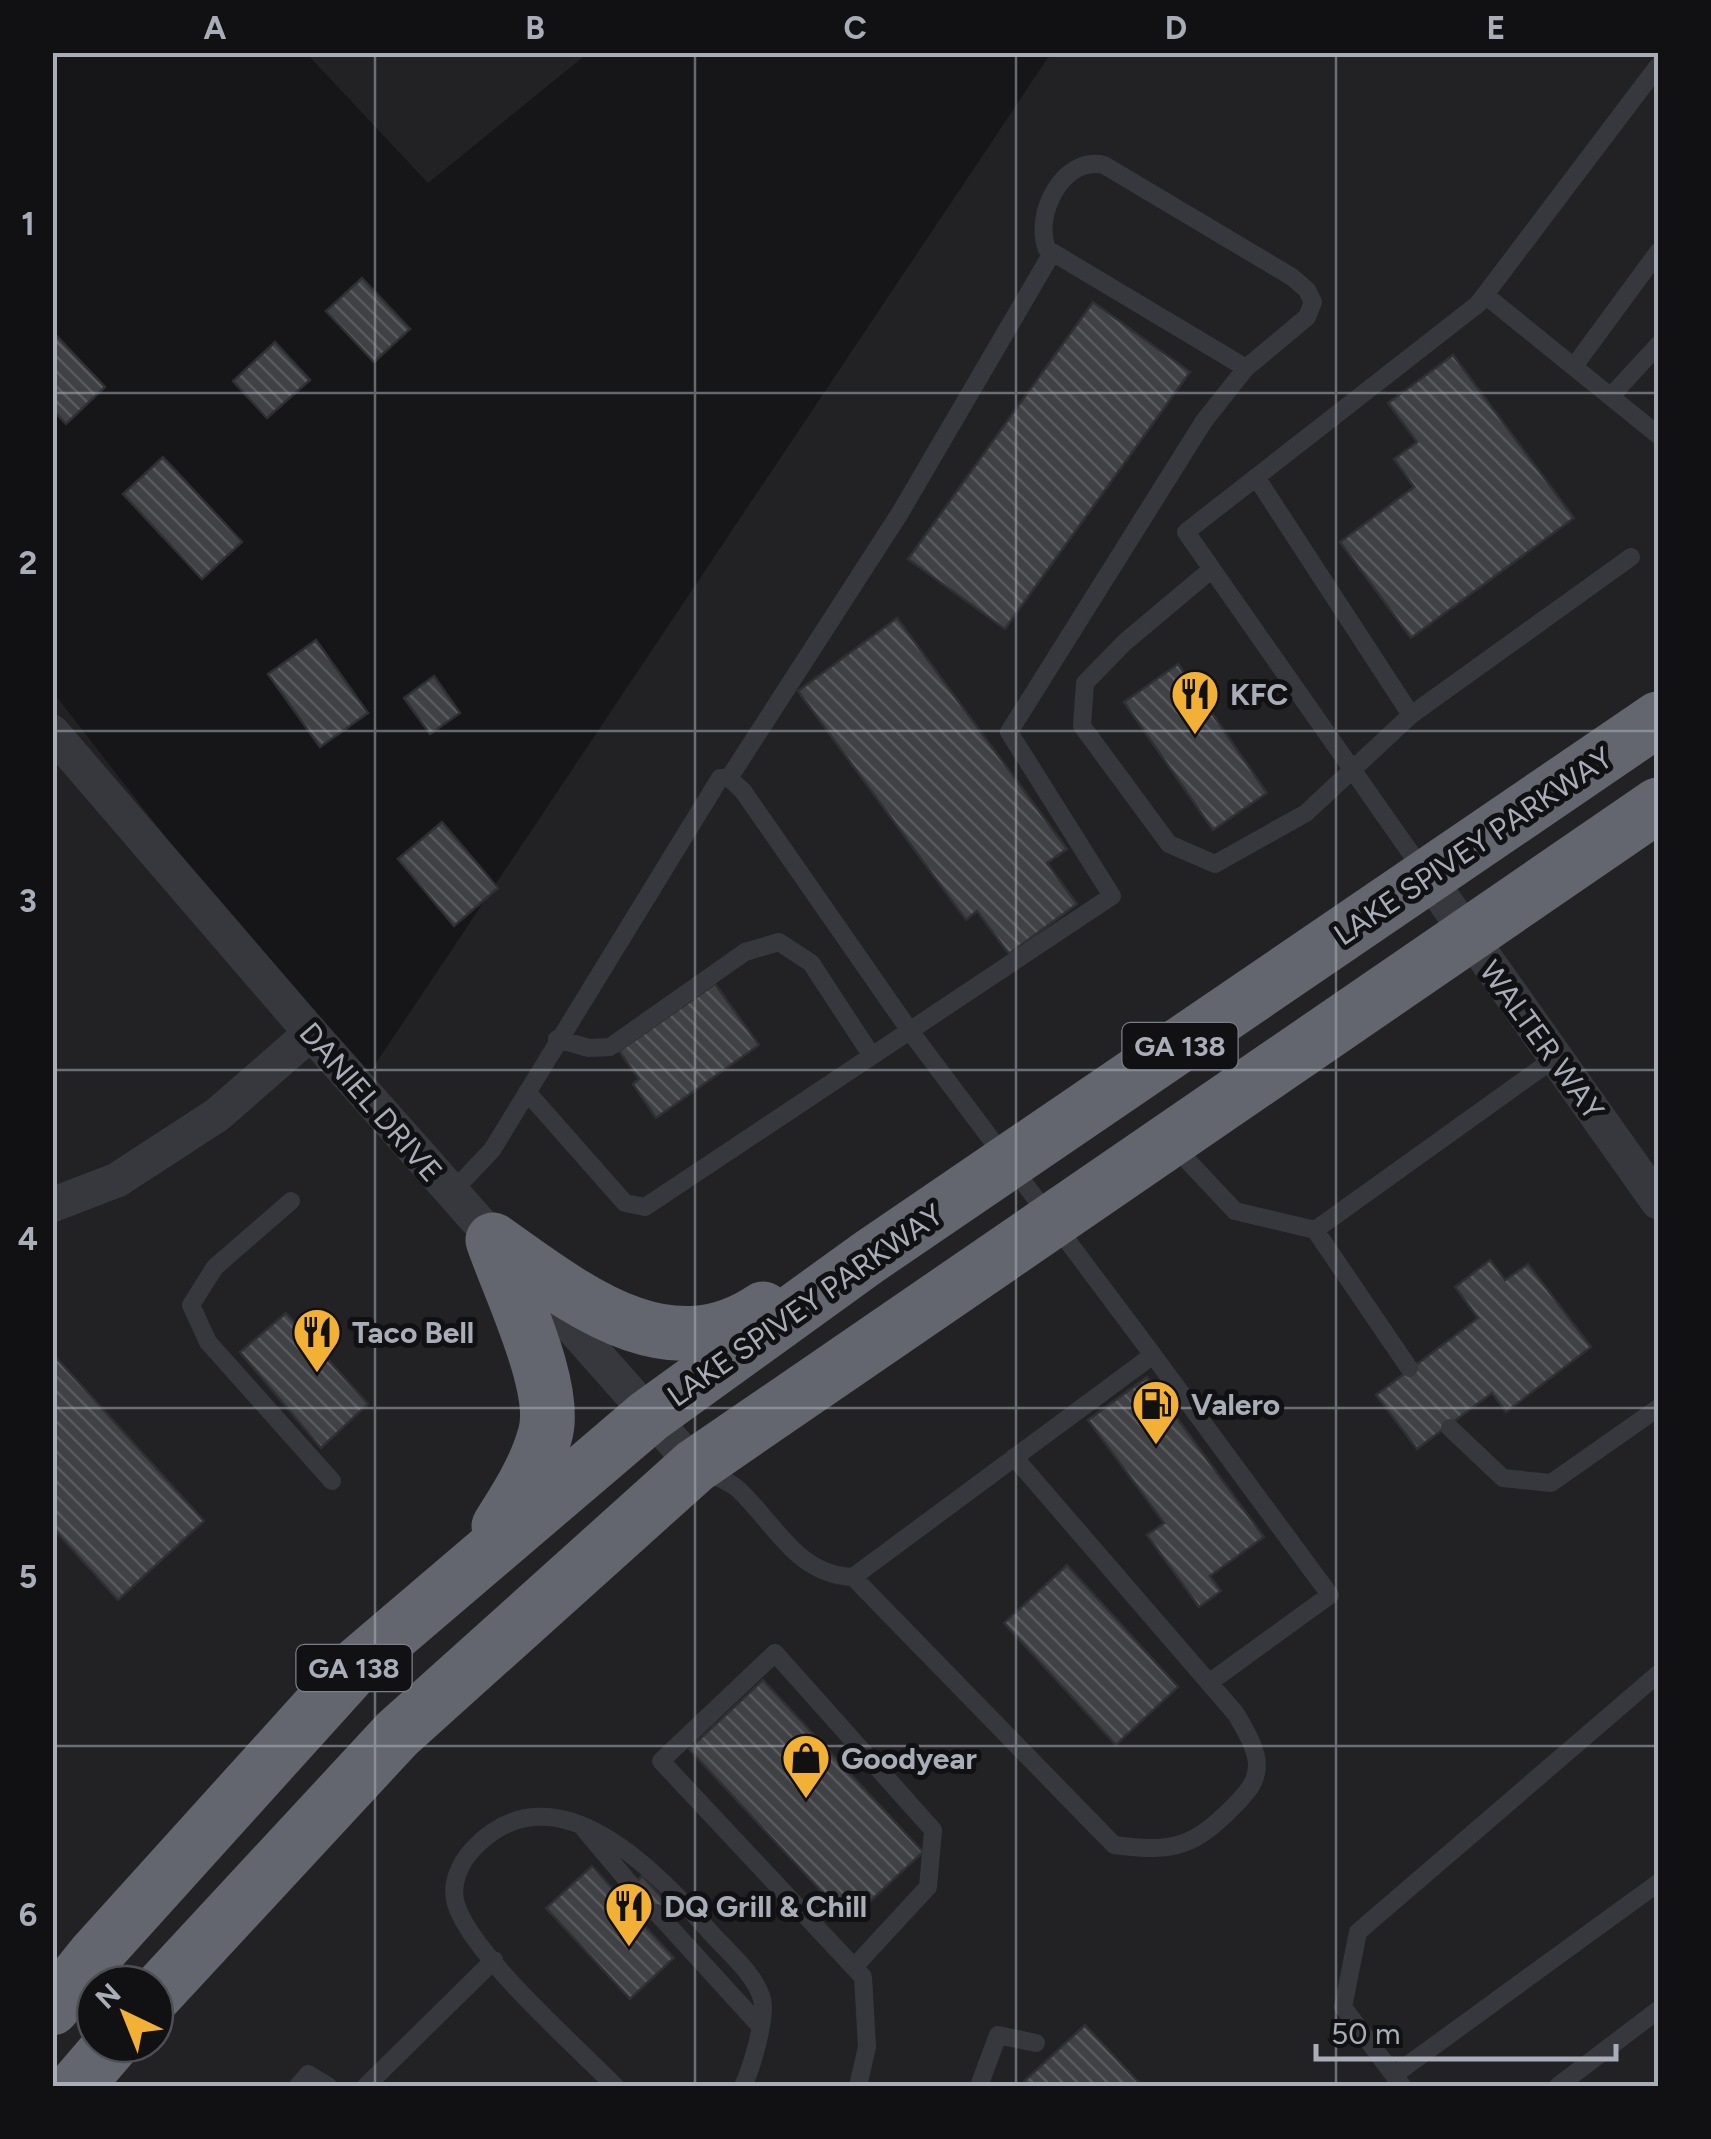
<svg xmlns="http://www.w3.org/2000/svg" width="1711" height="2139" viewBox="0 0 1711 2139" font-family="Figtree,sans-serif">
<defs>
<pattern id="building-back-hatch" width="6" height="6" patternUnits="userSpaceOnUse" patternTransform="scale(2.5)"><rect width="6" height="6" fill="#404145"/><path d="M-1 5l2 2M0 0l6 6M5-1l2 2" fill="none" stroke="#595a5e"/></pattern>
</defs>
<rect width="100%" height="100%" fill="#161618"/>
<path fill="#222225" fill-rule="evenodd" d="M306,53H588L428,183Z
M1051,53H1658V2086H53L52,691L360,1087ZM95,1984H155V2044H95Z"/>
<path fill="url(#building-back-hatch)" stroke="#303034" stroke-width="2.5" d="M362,278L410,329L374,362L326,311Z
M1093,302L1190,372L1005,629L908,559Z
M52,331L105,387L66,424L52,409Z
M275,342L310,380L267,418L233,381Z
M1453,355L1574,518L1411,638L1340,542L1414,487L1394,459L1417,442L1388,403Z
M163,457L242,542L202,579L123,494Z
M897,618L1067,849L1047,863L1077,904L1009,954L977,911L966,920L798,691Z
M316,640L368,713L320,747L268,674Z
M1178,664L1267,793L1213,830L1124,702Z
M434,676L460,713L430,734L404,698Z
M442,822L498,888L454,926L398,859Z
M715,984L759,1045L656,1118L633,1084L639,1079L619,1051Z
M1490,1260L1505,1280L1528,1264L1591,1347L1506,1412L1492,1393L1417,1449L1376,1395L1478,1318L1455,1287Z
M286,1313L368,1404L321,1448L240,1352Z
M52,1353L204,1521L118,1600L52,1527Z
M1147,1377L1264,1537L1210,1576L1221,1591L1199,1607L1147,1535L1164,1523L1088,1420Z
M1067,1565L1178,1687L1116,1745L1004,1623Z
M763,1680L923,1852L849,1921L689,1749Z
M592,1866L620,1897L642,1876L667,1903L644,1925L674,1958L630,1999L546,1908Z
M1085,2025L1142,2086H1019Z"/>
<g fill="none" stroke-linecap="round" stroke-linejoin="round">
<path stroke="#37383d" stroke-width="18" d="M1485,295L1658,435
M1575,365L1658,252
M1613,394L1658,345
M1212,569L1125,642L1085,683L1082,726L1169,844L1215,864L1306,813L1411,715L1256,477
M1411,715L1631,557
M729,778L900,513L1052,253
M1424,872L1186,532L1478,304L1658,66
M557,1039L589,1048L610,1047L745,952L779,942L811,963L872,1056
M527,1092L625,1203L645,1207L1112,896L1009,732L1204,421L1246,368L1307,317L1313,302L1307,290L1292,277L1104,165C1063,155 1033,215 1047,249L1246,368
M1172,1144L1235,1211L1315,1230L1409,1368
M451,1193L492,1150L720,778H729L743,791L910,1031L1153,1355L853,1577C797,1575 776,1525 739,1490C730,1481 715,1477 704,1471
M291,1201L215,1267L191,1305L208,1342L332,1481
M1315,1230L1555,1058
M1153,1355L1330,1595L1210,1682
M1450,1428L1503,1478L1551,1483L1658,1408
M853,1577L1114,1845C1175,1853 1194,1847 1237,1803C1248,1791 1257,1782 1257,1764C1256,1747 1244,1728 1236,1714L1014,1457
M584,1829L632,1886
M657,1913L759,2025
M854,1967L928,1887L933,1830L775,1653L661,1761L863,1977L867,2047L858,2086
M1394,2075L1658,1883
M298,2086L308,2074L328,2086
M366,2086L494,1960
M615,2086C576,2046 471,1954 456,1904C450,1884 460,1863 473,1849C555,1762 657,1872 711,1933C728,1952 755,1974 762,1999C767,2016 751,2070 743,2086
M979,2086L998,2035L1036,2043
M1402,2086L1343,2007L1358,1932L1658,1674
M1558,2086L1658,2010"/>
<path stroke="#37383d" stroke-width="35" d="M52,732L311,1033L695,1466
M1427,876L1658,1202
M52,1205L117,1180L217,1115L311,1033"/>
<path stroke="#63666e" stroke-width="55" d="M493,1240C573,1296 666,1374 763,1309
M493,1240C509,1288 559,1388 545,1435C536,1468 517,1498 499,1526
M155,1995L397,1734L695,1466L1658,805
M52,2008L94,1956L356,1666L649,1416L869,1257L1658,719
M76,2086L112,2044"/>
</g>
<path fill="none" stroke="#a8adb8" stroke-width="2.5" stroke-opacity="0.55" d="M375,52V2086M695,52V2086M1016,52V2086M1336,52V2086M52,393H1658M52,731H1658M52,1070H1658M52,1408H1658M52,1746H1658"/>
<defs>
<g id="restaurant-pin" transform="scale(2.5)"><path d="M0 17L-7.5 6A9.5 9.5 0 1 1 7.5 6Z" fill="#f2b134" stroke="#111113"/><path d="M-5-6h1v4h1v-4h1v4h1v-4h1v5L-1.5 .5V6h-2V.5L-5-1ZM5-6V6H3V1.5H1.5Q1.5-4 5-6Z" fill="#111"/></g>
<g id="fuel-pin" transform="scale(2.5)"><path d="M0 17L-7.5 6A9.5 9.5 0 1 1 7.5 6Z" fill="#f2b134" stroke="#111113"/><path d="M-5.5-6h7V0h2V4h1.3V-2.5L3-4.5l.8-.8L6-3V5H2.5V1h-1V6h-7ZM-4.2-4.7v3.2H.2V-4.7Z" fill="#111"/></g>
<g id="shop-pin" transform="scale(2.5)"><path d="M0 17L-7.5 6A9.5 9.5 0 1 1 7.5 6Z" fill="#f2b134" stroke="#111113"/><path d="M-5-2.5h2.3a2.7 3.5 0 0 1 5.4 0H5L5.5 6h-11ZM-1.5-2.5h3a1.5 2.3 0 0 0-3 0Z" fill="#111"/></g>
</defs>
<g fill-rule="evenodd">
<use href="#restaurant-pin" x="1195" y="694"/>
<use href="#restaurant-pin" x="317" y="1332"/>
<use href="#fuel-pin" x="1156" y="1404"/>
<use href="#shop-pin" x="806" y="1758"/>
<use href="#restaurant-pin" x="629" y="1906"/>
</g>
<g text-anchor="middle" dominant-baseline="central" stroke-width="10" stroke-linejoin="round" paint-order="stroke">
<g fill="#111113" stroke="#7b7e86" stroke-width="2.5">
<rect x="1122.5" y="1023" width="115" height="46" rx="8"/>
<rect x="296.5" y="1645" width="115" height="46" rx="8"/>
</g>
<g font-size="28" font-weight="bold" fill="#a8adb8">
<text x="1180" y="1046">GA 138</text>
<text x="354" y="1668">GA 138</text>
</g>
<g font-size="30" font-weight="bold" fill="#a8adb8" stroke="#111113" text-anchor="start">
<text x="1230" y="694">KFC</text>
<text x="352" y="1332">Taco Bell</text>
<text x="1191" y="1404">Valero</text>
<text x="841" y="1758">Goodyear</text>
<text x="664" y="1906">DQ Grill &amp; Chill</text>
</g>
<g font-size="30" fill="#a8adb8" stroke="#111113">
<text transform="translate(1473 846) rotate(-34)">LAKE SPIVEY PARKWAY</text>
<text transform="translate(1542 1040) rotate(54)">WALTER WAY</text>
<text transform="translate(371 1102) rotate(49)">DANIEL DRIVE</text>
<text transform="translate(805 1305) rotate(-35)">LAKE SPIVEY PARKWAY</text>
</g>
</g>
<rect width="1711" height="2139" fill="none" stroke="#111113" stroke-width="110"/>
<g transform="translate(125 2014) rotate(317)"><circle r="48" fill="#111113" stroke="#4d4f55" stroke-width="2.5"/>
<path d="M0-8L18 38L0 25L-18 38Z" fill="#f2b134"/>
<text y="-15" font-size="28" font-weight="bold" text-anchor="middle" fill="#a8adb8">N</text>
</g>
<path d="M1316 2044v15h300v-15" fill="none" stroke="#a8adb8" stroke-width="5"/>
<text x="1331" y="2044" font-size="30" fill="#a8adb8" stroke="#111113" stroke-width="8" paint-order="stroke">50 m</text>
<rect x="55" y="55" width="1601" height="2029" fill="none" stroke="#a8adb8" stroke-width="4"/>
<g font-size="32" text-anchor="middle" font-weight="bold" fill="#a8adb8">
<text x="215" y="39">A</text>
<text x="535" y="39">B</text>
<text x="855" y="39">C</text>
<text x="1176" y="39">D</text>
<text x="1496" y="39">E</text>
<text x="28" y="235">1</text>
<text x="28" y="574">2</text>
<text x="28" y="912">3</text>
<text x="28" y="1250">4</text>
<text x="28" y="1588">5</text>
<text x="28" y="1926">6</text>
</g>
</svg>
